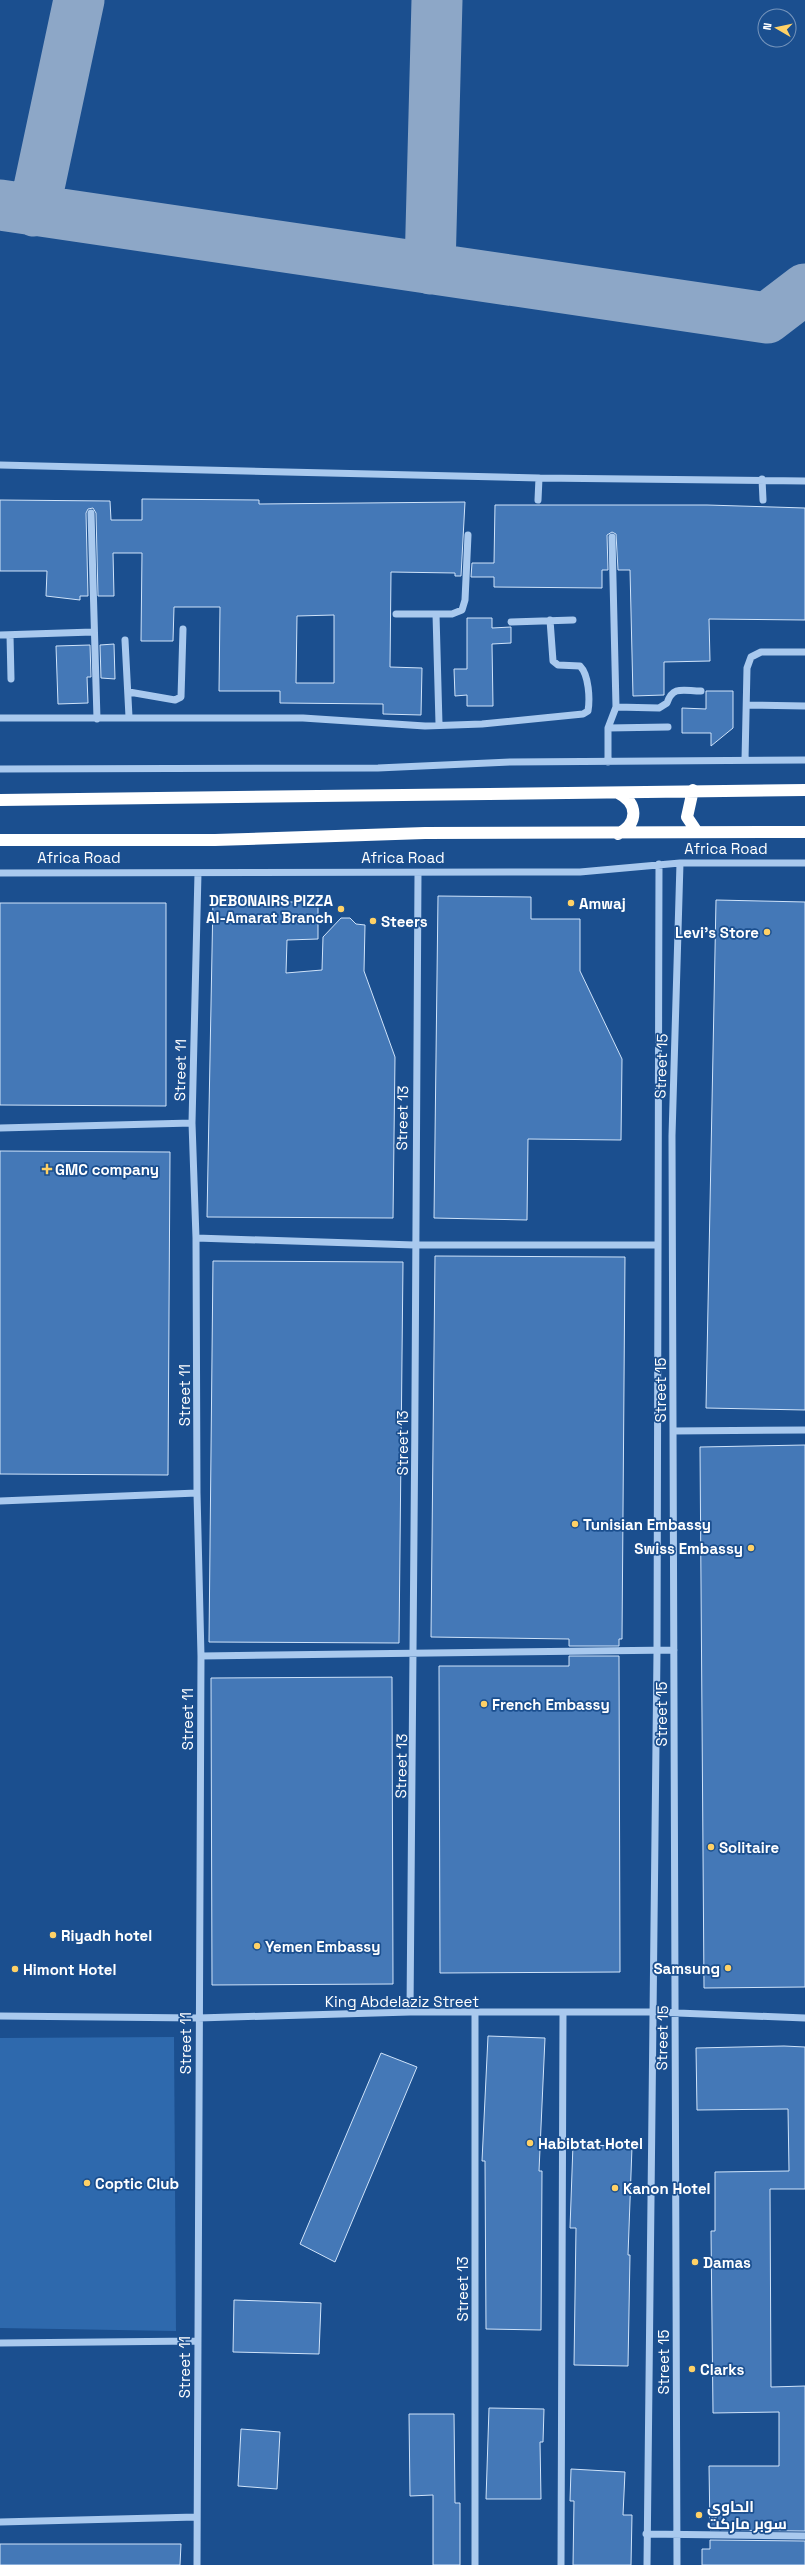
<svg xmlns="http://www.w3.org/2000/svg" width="805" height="2565" viewBox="0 0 805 2565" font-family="'Space Grotesk',Cairo,sans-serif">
<rect width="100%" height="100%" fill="#1b4f8f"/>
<path fill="#2e69ad" d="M174,2037L176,2331L0,2328V2038Z"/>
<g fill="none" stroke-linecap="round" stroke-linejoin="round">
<path stroke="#8da7c7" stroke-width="51" d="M0,205L767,318L805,289
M34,211L79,0
M430,269L437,0"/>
</g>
<path fill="#4478b7" stroke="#cfe3fa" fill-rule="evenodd" d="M142,499L259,500V504L465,502L461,576H455V573L391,572L390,667L422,668L421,715L383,714V704L280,703V691H219L220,607H174L173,641H141L142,553H113L114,596H98L96,513L93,508L88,509L86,513L88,596H80V600L46,596L47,571H0V500L110,501L111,520H142ZM334,615V683H296L297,616Z
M495,505H707L805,508V620L709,619L710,661L664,662V695L633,696L630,570H618L616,534L612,532L607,535L608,570H602V588L494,587V577H471L472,563H494Z
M467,618H492V628L511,627V643L492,644L493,706H467V695L455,696L454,669H467Z
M114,644L115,679L101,678L100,645Z
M90,645L91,677H87L88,703L58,704L56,646Z
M706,691H733V728L711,746V733H682V708L706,709Z
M438,896L531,897V919H580V971L622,1059L621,1140L528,1139L527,1220L434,1218Z
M213,899L318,903V939L287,940L286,973L322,970L323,937L341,918H350L356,924L365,925L364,971L395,1057L393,1218L207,1217Z
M716,900L805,902V1410L706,1408Z
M0,903H166V1106L0,1105Z
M0,1151L170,1152L168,1475L0,1474Z
M435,1256L625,1257L622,1639H619V1646H569V1639L431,1637Z
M213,1261L403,1262L399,1643L209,1642Z
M805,1445V1987L704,1988L700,1447Z
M569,1656H619L620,1972L440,1973L439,1666H569Z
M392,1677L393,1984L212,1985L211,1678Z
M488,2036L545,2038L539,2171H542L541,2330L486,2329L485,2161H482Z
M784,2046L805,2047V2189H770L771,2387L805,2386V2531L710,2530L709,2466H779V2412L713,2413L711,2231H715V2172L789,2171L788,2109L697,2110L696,2048Z
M381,2053L417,2067L335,2262L300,2244Z
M573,2144L632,2147L628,2255H630L628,2366L574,2365L576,2228H570Z
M234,2300L321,2303L319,2354L233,2352Z
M489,2408L544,2409L543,2442H540L541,2499H486Z
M409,2414H454L455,2503H460V2565H433V2495L410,2496Z
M241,2429L280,2432L277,2489L238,2486Z
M571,2469L625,2472L623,2515H632L631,2565H573L574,2501H570Z
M710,2540L805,2541V2565H702V2549H710Z
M0,2544H181L180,2565H0Z"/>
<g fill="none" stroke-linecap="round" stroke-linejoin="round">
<path stroke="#a9c9ee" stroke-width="7" d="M0,465L539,478L805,481
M762,479L763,500
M538,500L539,478
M91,513L97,719
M396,614H452L462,610L465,600L468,535
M436,614L439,724
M511,622L573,620
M0,635L93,632
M10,635L11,679
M125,640L129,717
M129,692L175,700L181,697L183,629
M748,705L805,706
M616,707L659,708L667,703C673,685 684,691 701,691
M0,718H303L425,726L482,724L583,714L588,711C590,699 589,675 580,666L558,665L553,661L550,620
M608,728L668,727
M745,760L747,668L751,657L761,652H805
M608,762V728L616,707L612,537
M0,769L378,768L510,762L805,760
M0,873L580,872L680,863H805
M0,1128L192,1123
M196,1238L414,1245H657
M673,1431L805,1430
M0,1501L197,1493
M201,1656L674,1650
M410,2012C416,1632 414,1253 418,873
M0,2016L198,2018L410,2012H653L805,2018
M0,2343L197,2341
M0,2522L196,2517
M646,2534L805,2536
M197,2565L201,1656L197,1493L196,1238L192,1123L198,873
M475,2565V2014
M561,2565L563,2013
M647,2565L657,1652L659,864
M677,2565L672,1136L680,863"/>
<path stroke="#fff" stroke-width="12" d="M693,790L687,817L697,832
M618,793C638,803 639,823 618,834
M0,800L805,790
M0,840H215L425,833L805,832"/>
</g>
<g fill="#ffd166" stroke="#1b4f8f" stroke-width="1.5">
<circle cx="571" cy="903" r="4"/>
<circle cx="341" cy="909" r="4"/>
<circle cx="373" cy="921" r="4"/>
<circle cx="767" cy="932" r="4"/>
<path d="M45 1163h4v4h4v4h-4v4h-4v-4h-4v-4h4z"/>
<circle cx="575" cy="1524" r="4"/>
<circle cx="751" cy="1548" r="4"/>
<circle cx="484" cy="1704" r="4"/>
<circle cx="711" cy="1847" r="4"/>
<circle cx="53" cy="1935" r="4"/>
<circle cx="257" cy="1946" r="4"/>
<circle cx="728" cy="1968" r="4"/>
<circle cx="15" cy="1969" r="4"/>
<circle cx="530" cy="2143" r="4"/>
<circle cx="87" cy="2183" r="4"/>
<circle cx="615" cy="2188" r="4"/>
<circle cx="695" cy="2262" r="4"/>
<circle cx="692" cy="2369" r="4"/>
<circle cx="699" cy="2515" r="4"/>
</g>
<g text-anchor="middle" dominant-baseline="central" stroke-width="3.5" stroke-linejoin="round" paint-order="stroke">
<g font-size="15" fill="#fff" stroke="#1b4f8f">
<text x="726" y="848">Africa Road</text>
<text x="79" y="857">Africa Road</text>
<text x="403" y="857">Africa Road</text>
<text transform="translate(661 1066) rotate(-88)">Street 15</text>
<text transform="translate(180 1070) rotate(-89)">Street 11</text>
<text transform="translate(402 1118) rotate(-89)">Street 13</text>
<text transform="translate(660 1390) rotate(-90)">Street 15</text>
<text transform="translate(184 1395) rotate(-90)">Street 11</text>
<text transform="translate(402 1443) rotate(-90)">Street 13</text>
<text transform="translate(661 1714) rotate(-90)">Street 15</text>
<text transform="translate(187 1719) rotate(-90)">Street 11</text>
<text transform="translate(401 1766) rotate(-89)">Street 13</text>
<text x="402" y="2001">King Abdelaziz Street</text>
<text transform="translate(662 2038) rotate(-89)">Street 15</text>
<text transform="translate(185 2043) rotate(-90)">Street 11</text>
<text transform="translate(462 2289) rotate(-90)">Street 13</text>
<text transform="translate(663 2362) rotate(-90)">Street 15</text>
<text transform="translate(184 2367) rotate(-90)">Street 11</text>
</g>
<g font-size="15" font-weight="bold" fill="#fff" stroke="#1b4f8f" text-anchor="start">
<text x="333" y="900" text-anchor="end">DEBONAIRS PIZZA<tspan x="333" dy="17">Al-Amarat Branch</tspan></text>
<text x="579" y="903">Amwaj</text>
<text x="381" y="921">Steers</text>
<text x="759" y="932" text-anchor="end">Levi's Store</text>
<text x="55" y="1169">GMC company</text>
<text x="583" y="1524">Tunisian Embassy</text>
<text x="743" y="1548" text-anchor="end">Swiss Embassy</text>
<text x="492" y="1704">French Embassy</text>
<text x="719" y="1847">Solitaire</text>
<text x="61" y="1935">Riyadh hotel</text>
<text x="265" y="1946">Yemen Embassy</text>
<text x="720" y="1968" text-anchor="end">Samsung</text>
<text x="23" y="1969">Himont Hotel</text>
<text x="538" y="2143">Habibtat Hotel</text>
<text x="95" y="2183">Coptic Club</text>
<text x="623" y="2188">Kanon Hotel</text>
<text x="703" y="2262">Damas</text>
<text x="700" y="2369">Clarks</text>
<text x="707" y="2506">الحاوي<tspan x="707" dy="17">سوبر ماركت</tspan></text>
</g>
</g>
<g transform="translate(777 28) rotate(279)"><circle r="19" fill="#1b4f8f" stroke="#7695bc"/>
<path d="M0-3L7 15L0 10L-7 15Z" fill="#ffd166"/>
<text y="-6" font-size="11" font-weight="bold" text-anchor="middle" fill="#ffffff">N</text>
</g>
</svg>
